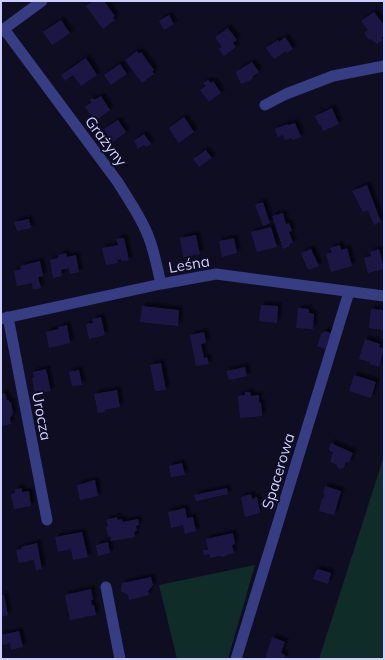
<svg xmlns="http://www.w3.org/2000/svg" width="385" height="660" viewBox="0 0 385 660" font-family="Mulish,sans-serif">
<defs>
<filter id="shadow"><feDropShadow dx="3.5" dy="-3.5" stdDeviation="1" flood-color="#0009"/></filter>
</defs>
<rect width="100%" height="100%" fill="#0e0d22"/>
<path fill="#102c28" d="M384,456V659H319Z
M255,565L228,659H177L159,585Z"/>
<path fill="#1c1844" filter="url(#shadow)" d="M93,1H104L115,16L113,18L115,20L103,29L86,6Z
M374,12L384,25V36L381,38L383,40L377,44L371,39L369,40L364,33L368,30L361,21Z
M169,15L174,24L164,30L159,21Z
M61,20L70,33L52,45L43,32Z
M228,28L237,40L233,43L236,47L224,56L219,49L222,47L215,37Z
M285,37L293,49L287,53L286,51L274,59L266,48L278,40L279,42Z
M137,51L139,54L141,52L154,70L152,71L154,74L142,83L125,60Z
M86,58L97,75L81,86L73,75L65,81L61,75Z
M252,62L259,72L252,77L253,79L241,84L236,72Z
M120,64L127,74L111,85L104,75Z
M208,80L211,83L213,81L221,93L209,102L200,90L206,86L203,83Z
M101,96L110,110L95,121L85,107L91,103L90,100L93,98L94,100Z
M332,108L339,124L323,131L320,124L319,125L315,116Z
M184,117L194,132L179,143L169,128Z
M118,120L126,132L113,142L104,129Z
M295,123L301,137L293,140L292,138L285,140L283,135L278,137L275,129L287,124L288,125Z
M144,134L151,144L146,147L144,145L138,148L134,141Z
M206,150L212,158L199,167L193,159Z
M367,185L381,222L374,225L368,210L363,212L352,191Z
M263,202L270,223L263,226L255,205Z
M283,213L286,224L289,223L292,231L289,232L293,243L289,244L290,246L283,249L272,216Z
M29,219L31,228L17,231L14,222Z
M271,227L277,247L257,252L251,232Z
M196,235L200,254L183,257L180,238Z
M124,238L129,260L121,261V259L117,260L118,263L106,265L102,248L118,245L116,239Z
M234,238L237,253L222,257L219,241Z
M340,245L341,250L347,248L352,266L331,272L326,254L332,252L330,248Z
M311,249L319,266L308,270L301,253Z
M379,249L384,269L368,273L364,258L371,256L370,252Z
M66,253L67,257L76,255L79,272L70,274L69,268L61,270L62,276L53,278L50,260L58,258V255Z
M40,261L43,276L38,277L41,288L33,289L32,283L17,286L14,271L21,269L20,266Z
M261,305L278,306L277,323L259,321Z
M142,306L179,310L178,326L140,322Z
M298,308L309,309V313L314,314L313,329L296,328Z
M371,309L384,310L383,330L369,328Z
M101,317L105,335L89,339L86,324L93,323L92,319Z
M67,325L70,343L49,348L46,332L59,329L58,327Z
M325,331L331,333L325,349L317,346L321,334Z
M204,332L206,343L201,344L204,358L207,357L209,364L196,366L190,335Z
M365,339L380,344L379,347L384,349L379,367L370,364V362L359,359Z
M161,363L166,390L155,391L150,365Z
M245,367L247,376L229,380L226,371Z
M46,369L51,391L35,394L32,378H34L33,372Z
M79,370L82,385L72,386L69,372Z
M354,375L376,382L371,398L349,391Z
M117,390L120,407L104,410L105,412L98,413L94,394Z
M245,392H250L251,396L259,395V403L261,402L262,416L240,418L238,396L245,395Z
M5,393L7,400H9V402H11L13,414H12V416L10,417L11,424L1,426V394Z
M331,443L353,453L349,463L346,462L344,467L340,469L337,467V465L330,462L333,452L329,450Z
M182,463L185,475L171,477L169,466Z
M95,480L98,496L80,500L77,485Z
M325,486L341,491L334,515L319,511L322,498L323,499L325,494H323Z
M22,488V492L29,491L31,506L14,509L11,494L15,493V489Z
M227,488L228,494L196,501L194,495Z
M251,494L252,499L257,497L260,513L245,517L241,497Z
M185,508L187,518L193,517L196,531L185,534L183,525L171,528L168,512Z
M117,517L118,520L122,519L123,522L138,519L139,525L136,526L137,531L134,532L135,537L111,541L110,535L108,536L106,527L108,526L106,520Z
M82,532L88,557L73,560L71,549L58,552L55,537Z
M233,533L235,544L232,545L234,553L226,555V556L223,557L219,556L210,558L209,554L204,555L203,550H208L206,539Z
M108,542L110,553L98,556L96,545Z
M37,543L42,569L36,570L34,560L19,563L16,550L22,549L21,547Z
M318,569L331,573L328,584L313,579L316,570L317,571Z
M151,577L153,585L148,591L149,595L129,600L128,595L121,591L122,583Z
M91,589L93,600H91L92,605H94L96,615L70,620L65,595Z
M1,595H4L8,615L1,617Z
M19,631L23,647L11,650L10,643L3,645L1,635Z
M272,637L285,642L281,653L285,655L284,659H265Z"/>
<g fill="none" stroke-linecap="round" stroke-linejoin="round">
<path stroke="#373d82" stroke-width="11" d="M4,29L117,181C127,197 139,214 147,233C154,249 157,267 161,284
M1,31L42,1
M265,105L286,94L333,76L384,66
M8,317L47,520
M1,319L161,284L216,274L384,296
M106,587L120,659
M236,659L349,292"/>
</g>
<g text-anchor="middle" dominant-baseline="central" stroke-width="4" stroke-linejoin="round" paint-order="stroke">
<g font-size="15" fill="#ceceff" stroke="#0e0d22">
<text transform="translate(106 141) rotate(53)">Grażyny</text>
<text transform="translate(189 264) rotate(-10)">Leśna</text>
<text transform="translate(42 416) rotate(79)">Urocza</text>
<text transform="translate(278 471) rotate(-73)">Spacerowa</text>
</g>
</g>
<rect width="385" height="660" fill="none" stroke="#ceceff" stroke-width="4"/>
</svg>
